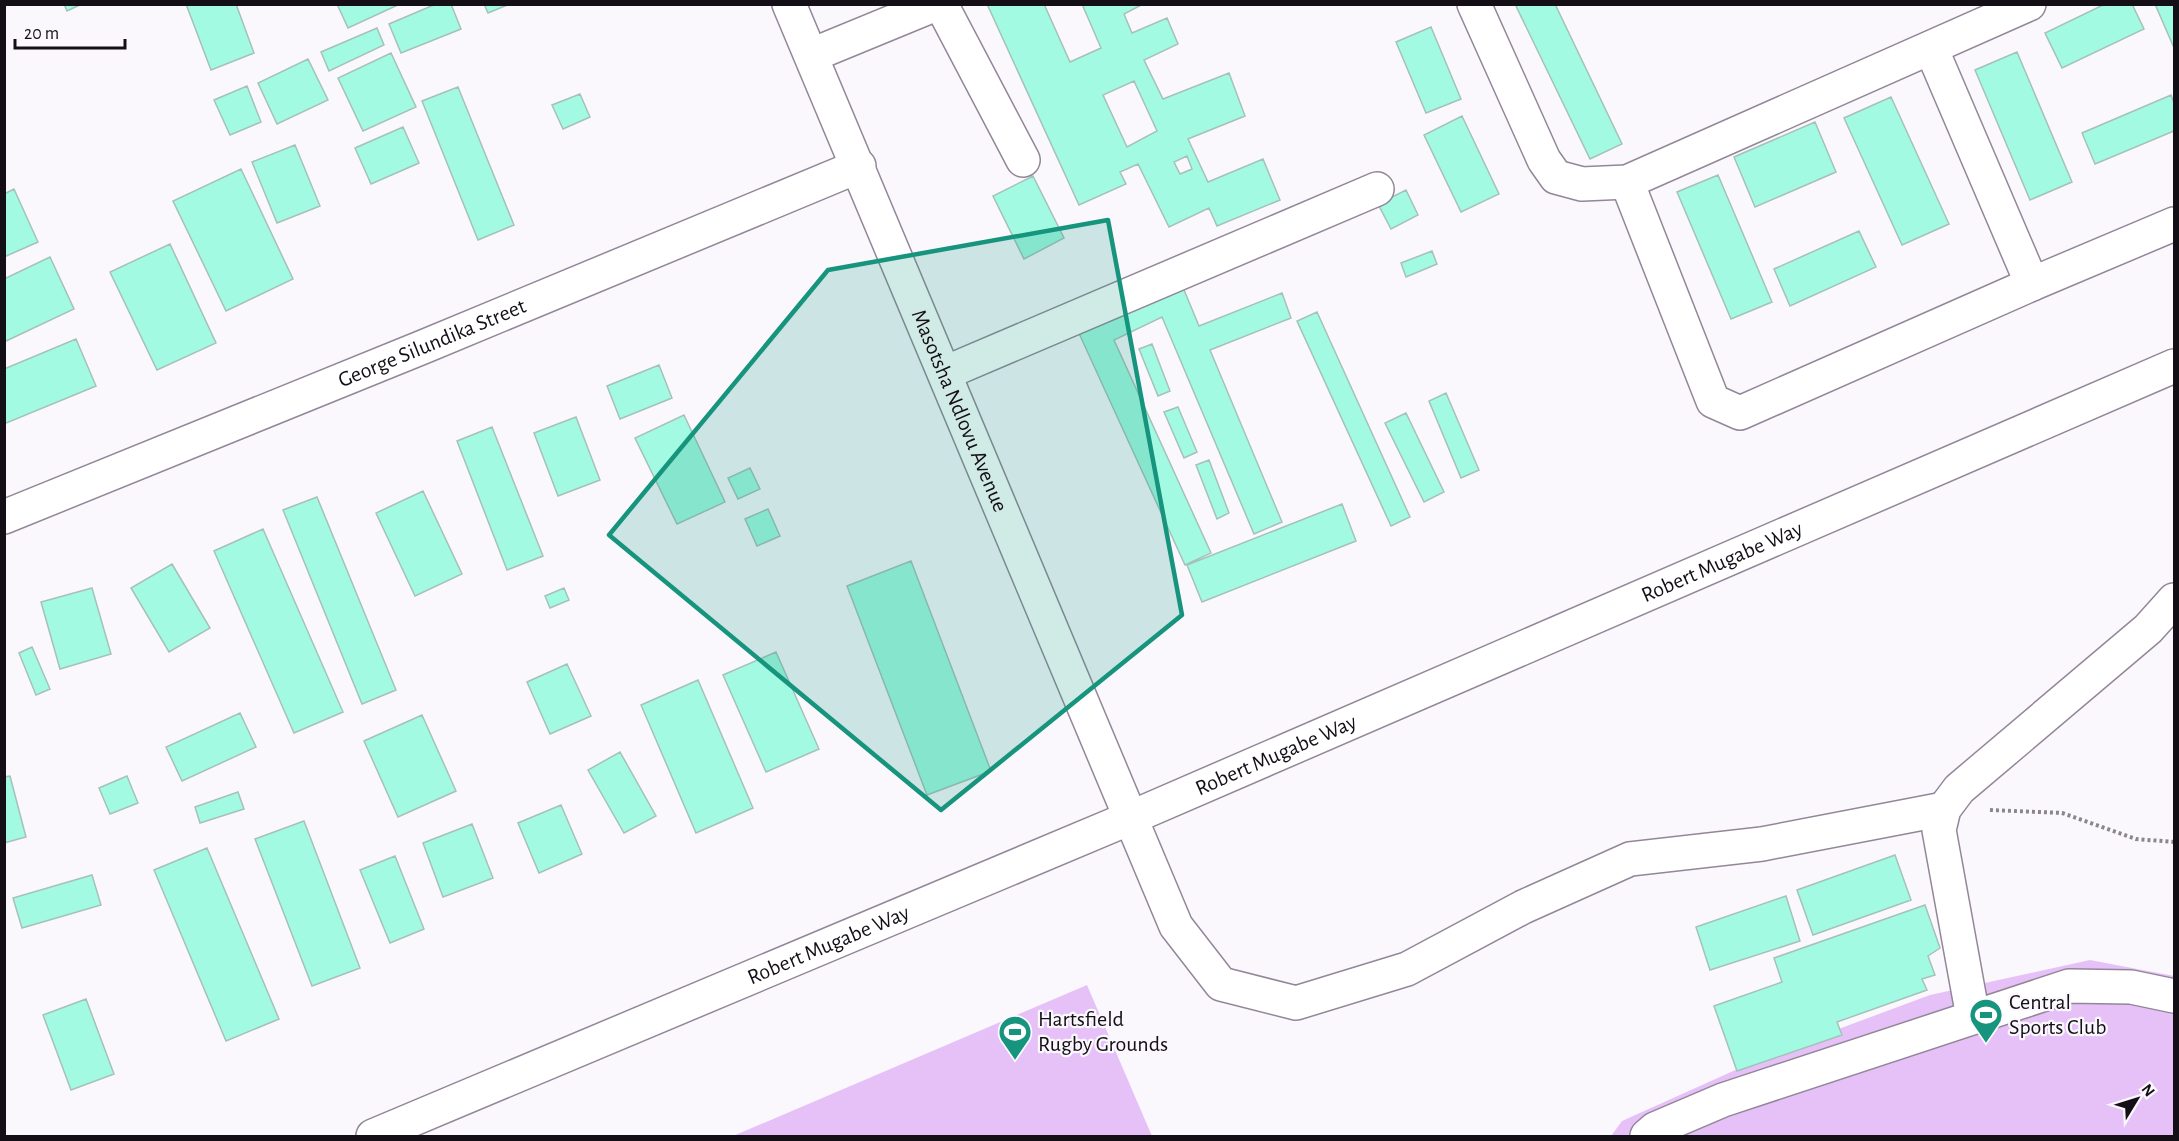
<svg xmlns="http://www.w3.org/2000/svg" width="2179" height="1141" viewBox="0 0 2179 1141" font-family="'Alegreya Sans',sans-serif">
<rect width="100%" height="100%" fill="#fbf8fd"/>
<path fill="#e6c1f7" d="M2090,960L2174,976V1136H1611L1622,1121L1771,1054L1930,995Z
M1087,985L1152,1136H733Z"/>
<path fill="#a2fae2" stroke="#a5c1b9" stroke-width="1.5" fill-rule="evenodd" d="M64,4H82L67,11Z
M186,4H236L254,53L211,70Z
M337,4H400L348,28Z
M436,4H451L461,29L401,53L389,24Z
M484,4H510L488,13Z
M987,4H1044L1070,62L1101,48L1082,4H1143L1124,14L1132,33L1167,18L1178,44L1144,60L1163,99L1229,73L1245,116L1188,139L1208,182L1263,159L1280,200L1217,226L1209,208L1169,227L1138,164L1120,172L1126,184L1079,205ZM1134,81L1157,131L1127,147L1103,95ZM1187,156L1192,169L1180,174L1174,162Z
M1515,4H1555L1622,144L1590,159Z
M2105,4H2132L2144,29L2062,68L2045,33Z
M2155,4H2174V48Z
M1431,27L1461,99L1426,113L1396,42Z
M377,28L384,45L329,71L321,52Z
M2017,52L2072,182L2030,200L1975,70Z
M391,53L416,107L363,131L338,78Z
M308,59L328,100L277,124L258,83Z
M247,86L261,122L230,135L214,100Z
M458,87L514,225L478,240L422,101Z
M580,94L590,117L563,129L552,105Z
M2171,95L2174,103V131L2095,164L2082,133Z
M1891,97L1949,224L1902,245L1844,118Z
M1462,116L1499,194L1461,212L1424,135Z
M1815,122L1836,172L1755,207L1734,157Z
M403,127L419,163L371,184L355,148Z
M295,145L320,206L277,223L252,162Z
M241,169L293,279L226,311L173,201Z
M1718,175L1772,302L1731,319L1677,192Z
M1033,176L1064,238L1024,259L993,196Z
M14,189L38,242L4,257V194Z
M1406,190L1418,215L1391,229L1378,204Z
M1859,231L1876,267L1790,306L1774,269Z
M170,244L216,343L157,370L110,272Z
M1432,251L1437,264L1406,277L1401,263Z
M50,257L74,309L4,342V279Z
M1182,285L1199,326L1282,293L1291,318L1210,350L1282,522L1254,534L1162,317L1114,340L1211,553L1185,565L1077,329Z
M1317,312L1410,517L1391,526L1297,321Z
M76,339L96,386L4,424V369Z
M1152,344L1170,391L1158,396L1139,349Z
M659,365L672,398L620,419L607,386Z
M1446,393L1479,470L1461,478L1429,401Z
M1178,407L1197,452L1184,458L1164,412Z
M1406,413L1444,492L1424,502L1385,423Z
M684,415L725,502L677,524L635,438Z
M576,417L600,480L558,496L534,433Z
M492,427L543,556L507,570L457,441Z
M1209,460L1229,513L1217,519L1196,465Z
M750,468L760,489L738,499L728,478Z
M423,491L462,574L415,596L376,513Z
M317,497L396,690L362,704L283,510Z
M1342,504L1356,541L1202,602L1187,565Z
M768,509L780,536L757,546L745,519Z
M263,529L343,712L294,733L214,551Z
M911,561L991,771L927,795L847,586Z
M172,564L210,628L169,652L131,588Z
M92,588L111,654L60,669L41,602Z
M564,588L569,600L550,608L545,596Z
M32,647L50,689L36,695L19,653Z
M776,652L819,749L766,772L723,675Z
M567,664L591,716L550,734L527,682Z
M698,680L753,808L696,833L641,705Z
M240,713L256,747L182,781L166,747Z
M422,715L456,791L398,817L364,741Z
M620,752L656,816L624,833L588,770Z
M10,776L26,837L4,843V777Z
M127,776L138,803L110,814L99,788Z
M238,792L244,809L200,823L195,807Z
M561,805L582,854L539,873L518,823Z
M304,821L360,968L312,986L255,839Z
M472,824L493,878L443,897L423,843Z
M207,848L279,1019L226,1041L154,870Z
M1895,855L1911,900L1813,935L1797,890Z
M395,856L424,929L390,943L360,870Z
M92,875L101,905L22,928L13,898Z
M1786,896L1800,941L1710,970L1696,927Z
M1925,905L1940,948L1928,956L1935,975L1922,979L1927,990L1837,1022L1842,1035L1737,1071L1714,1006L1782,982L1774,958Z
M86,999L114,1074L71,1090L43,1015Z"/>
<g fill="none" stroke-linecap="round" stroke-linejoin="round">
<g stroke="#938699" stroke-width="36">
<g id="minor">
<path id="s1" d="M789,4L1176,926L1221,984L1296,1003L1407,969L1523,907L1630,859L1762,844L1944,809"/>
<path d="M941,4L1023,160"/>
<path d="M1474,4L1544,160L1556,177L1582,184L1627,182L2029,4"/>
<path d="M1931,48L2032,284"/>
<path d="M812,55L936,4"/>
<path d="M1627,182L1713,401L1740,413L2032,284L2174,224"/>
<path d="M945,373L1377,189"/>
<path id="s2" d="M4,517L423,347L859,166"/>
<path d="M1973,1017L1939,830L1944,809L1959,789L2148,629L2174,600"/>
<path d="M1647,1136L1655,1129L1723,1100L2069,986L2131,987L2174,996"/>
</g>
</g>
<g stroke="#938699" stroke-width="36">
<g id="major">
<path id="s3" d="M373,1136L1130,818L2174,366"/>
</g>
</g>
<path stroke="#8a868c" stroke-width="4" stroke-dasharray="3 3" stroke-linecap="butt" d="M1990,810L2062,813L2136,839L2174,842"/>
<use href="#minor" stroke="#fff" stroke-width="33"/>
<use href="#major" stroke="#fff" stroke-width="33"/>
</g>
<path fill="#16947d" fill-opacity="0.2" stroke="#16947d" stroke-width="4.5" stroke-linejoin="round" d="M1108,220L1182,615L941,810L609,535L828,270Z"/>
<defs>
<g id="stadium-pin" transform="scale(1.725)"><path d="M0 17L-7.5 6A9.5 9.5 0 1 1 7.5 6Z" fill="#16947d" stroke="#fbf8fd"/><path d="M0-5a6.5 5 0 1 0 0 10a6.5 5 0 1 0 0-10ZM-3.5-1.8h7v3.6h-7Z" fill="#fff"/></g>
</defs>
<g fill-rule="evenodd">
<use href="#stadium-pin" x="1986" y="1015"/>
<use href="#stadium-pin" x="1015" y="1032"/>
</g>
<g text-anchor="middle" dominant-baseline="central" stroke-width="4.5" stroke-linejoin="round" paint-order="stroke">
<g font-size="22" fill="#140f16" stroke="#fbf8fd">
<text stroke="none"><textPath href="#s2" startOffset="462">George Silundika Street</textPath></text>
<text stroke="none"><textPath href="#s1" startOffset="441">Masotsha Ndlovu Avenue</textPath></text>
<text stroke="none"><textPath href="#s3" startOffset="1466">Robert Mugabe Way</textPath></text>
<text stroke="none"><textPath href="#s3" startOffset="980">Robert Mugabe Way</textPath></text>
<text stroke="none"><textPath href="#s3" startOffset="494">Robert Mugabe Way</textPath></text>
</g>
<g font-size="22" fill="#140f16" stroke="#fbf8fd" text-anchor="start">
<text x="2009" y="1002">Central<tspan x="2009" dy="25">Sports Club</tspan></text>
<text x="1038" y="1019">Hartsfield<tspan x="1038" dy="25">Rugby Grounds</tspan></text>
</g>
</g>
<rect width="2179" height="1141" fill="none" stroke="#140f16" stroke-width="12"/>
<g transform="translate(2137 1099) rotate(52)" stroke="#fbf8fd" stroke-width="4.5" paint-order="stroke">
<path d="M0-4.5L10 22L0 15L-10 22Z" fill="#140f16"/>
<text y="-9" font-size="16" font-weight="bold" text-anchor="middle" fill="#140f16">N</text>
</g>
<path d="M15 39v9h110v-9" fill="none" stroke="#140f16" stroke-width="3"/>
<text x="24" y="39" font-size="18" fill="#140f16" stroke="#fbf8fd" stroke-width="4.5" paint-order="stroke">20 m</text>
</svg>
